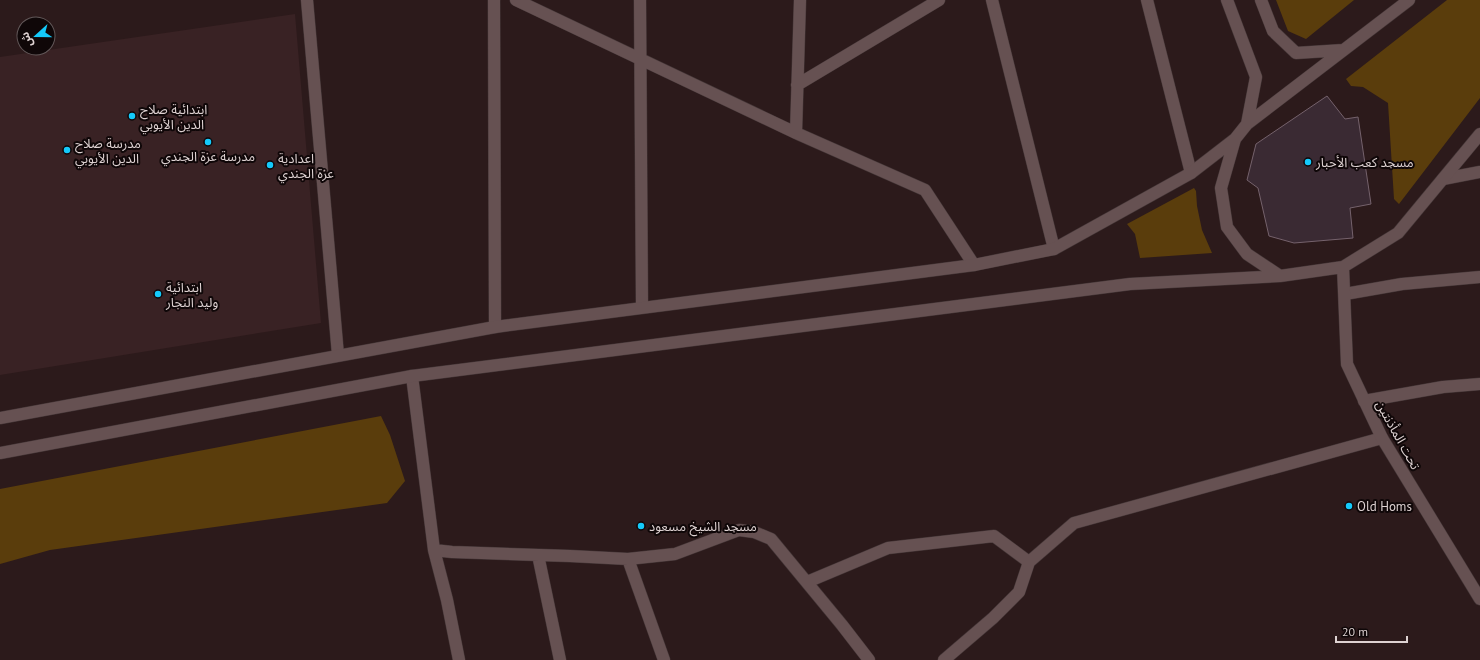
<svg xmlns="http://www.w3.org/2000/svg" width="1480" height="660" viewBox="0 0 1480 660" font-family="'PT Sans','Noto Sans Arabic',sans-serif">
<rect width="100%" height="100%" fill="#2c1a1b"/>
<path fill="#392224" d="M295,14L321,323L0,375V57Z"/>
<path fill="#5a3d0c" d="M1276,0H1354L1306,39L1288,31Z
M1447,0H1480V98L1399,204L1394,199L1388,103L1363,87L1351,86L1346,79Z
M1194,188L1196,191L1197,206L1202,230L1212,253L1140,258L1135,234L1127,224Z
M381,416L390,435L405,481L387,503L50,550L0,564V489Z"/>
<path fill="#3a2a33" stroke="#75626c" d="M1327,96L1345,119L1358,117L1371,204L1350,208L1353,238L1294,243L1269,236L1258,188L1247,180L1256,144Z"/>
<g fill="none" stroke-linecap="round" stroke-linejoin="round">
<g stroke="#443637" stroke-width="13">
<path id="street" d="M307,0L338,355
M494,0L495,327
M516,0L796,133L925,190L974,265
M640,0L642,307
M992,0L1054,249
M1147,0L1191,173
M797,85L939,0
M796,133L800,0
M1443,179L1480,172
M1345,294L1402,284L1480,277
M412,376L434,550L452,552L570,556L628,559L675,554L739,530L754,532L771,539L842,625L869,660
M1364,401L1443,387L1480,384
M434,550L447,600L459,660
M538,555L560,660
M628,559L664,660
M807,582L888,548L994,536L1029,562
M944,660L993,618L1019,592L1029,562L1074,523L1382,438"/>
</g>
<g stroke="#443637" stroke-width="13">
<path id="secondary" d="M1227,0L1256,77L1247,124
M1261,0L1273,31L1296,53L1343,50
M1235,139L1221,188L1227,227L1247,254L1280,276
M1343,267L1347,364L1382,438L1480,599
M0,418L495,327L974,265L1054,249L1191,173L1235,139L1247,124L1409,0
M0,453L412,376L1130,284L1280,276L1343,267L1398,233L1480,134"/>
</g>
<use href="#street" stroke="#665152" stroke-width="12"/>
<use href="#secondary" stroke="#665152" stroke-width="12"/>
</g>
<g fill="#14cafb" stroke="#0f0708" stroke-width="1.5">
<circle cx="132" cy="116" r="4"/>
<circle cx="208" cy="142" r="4"/>
<circle cx="67" cy="150" r="4"/>
<circle cx="1308" cy="162" r="4"/>
<circle cx="270" cy="165" r="4"/>
<circle cx="158" cy="294" r="4"/>
<circle cx="1349" cy="506" r="4"/>
<circle cx="641" cy="526" r="4"/>
</g>
<g text-anchor="middle" dominant-baseline="central" stroke-width="4" stroke-linejoin="round" paint-order="stroke">
<g font-size="13" fill="#ded2d2" stroke="#0f0708" text-anchor="start">
<text x="140" y="109">ابتدائية صلاح<tspan x="140" dy="15">الدين الأيوبي</tspan></text>
<text x="75" y="143">مدرسة صلاح<tspan x="75" dy="15">الدين الأيوبي</tspan></text>
<text x="208" y="156" text-anchor="middle">مدرسة عزة الجندي</text>
<text x="278" y="158">اعدادية<tspan x="278" dy="15">عزة الجندي</tspan></text>
<text x="1316" y="162">مسجد كعب الأحبار</text>
<text x="166" y="287">ابتدائية<tspan x="166" dy="15">وليد النجار</tspan></text>
<text x="1357" y="506">Old Homs</text>
<text x="649" y="526">مسجد الشيخ مسعود</text>
</g>
<g font-size="13" fill="#ded2d2" stroke="#0f0708">
<text transform="translate(1398 435) rotate(61)">تحت المأذنتين</text>
</g>
</g>
<g transform="translate(36 36) rotate(249)"><circle r="19" fill="#0f0708" stroke="#625859"/>
<path d="M0-3L7 15L0 10L-7 15Z" fill="#14cafb"/>
<text y="-6" font-size="11" font-weight="bold" text-anchor="middle" fill="#ded2d2">ش</text>
</g>
<path d="M1336 636v6h71v-6" fill="none" stroke="#ded2d2" stroke-width="2"/>
<text x="1342" y="636" font-size="12" fill="#ded2d2" stroke="#0f0708" stroke-width="3" paint-order="stroke">20 m</text>
</svg>
